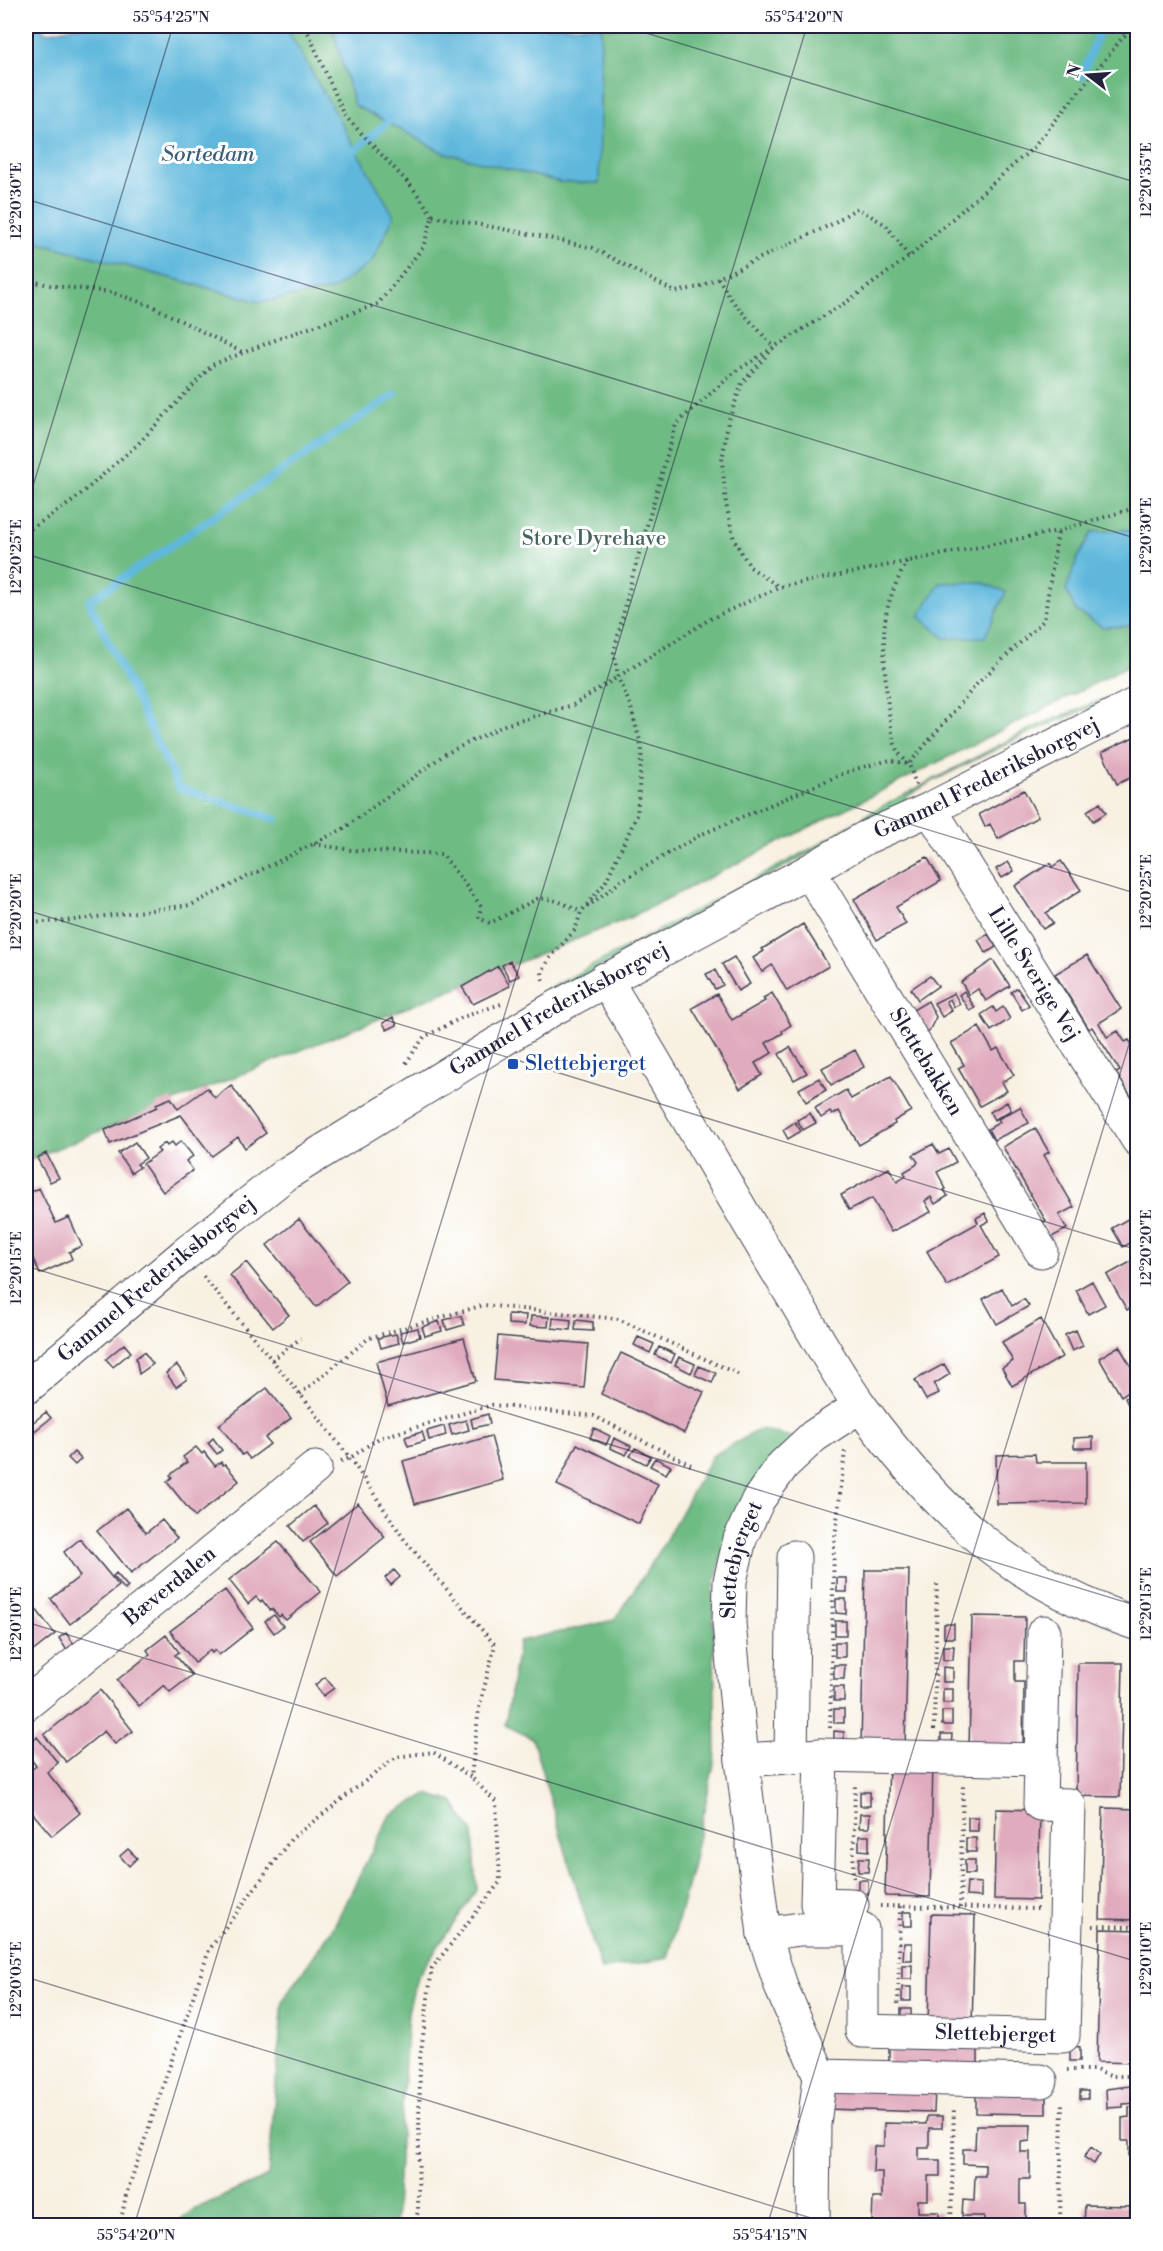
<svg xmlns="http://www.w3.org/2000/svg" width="1163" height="2251" viewBox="0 0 1163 2251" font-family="'Libre Bodoni',serif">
<rect width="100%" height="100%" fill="#fff"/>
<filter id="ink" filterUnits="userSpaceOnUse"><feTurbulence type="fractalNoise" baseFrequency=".0167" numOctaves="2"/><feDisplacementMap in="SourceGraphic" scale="12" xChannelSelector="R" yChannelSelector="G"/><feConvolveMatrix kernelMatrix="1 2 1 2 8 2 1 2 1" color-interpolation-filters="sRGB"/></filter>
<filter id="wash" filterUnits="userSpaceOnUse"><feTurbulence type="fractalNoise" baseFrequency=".008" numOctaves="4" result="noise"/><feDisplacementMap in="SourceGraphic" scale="24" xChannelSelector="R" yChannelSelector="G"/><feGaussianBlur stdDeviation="1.35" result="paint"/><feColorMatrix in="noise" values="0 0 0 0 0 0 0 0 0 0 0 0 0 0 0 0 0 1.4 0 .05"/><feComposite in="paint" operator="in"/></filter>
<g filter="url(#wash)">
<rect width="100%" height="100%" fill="#f8f1e2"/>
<path fill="#88db9d" stroke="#557e6c" stroke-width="1.5" d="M1106,698L1108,700L1024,735L929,783L909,795L899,805L866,819L864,816L1032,728Z
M857,821L858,823L811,852L548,995L547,990L818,845Z"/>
<path fill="#6ebb84" stroke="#486e60" stroke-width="1.5" d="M286,26H332L354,105L560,182L598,183L601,26H1137V662L629,918L26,1161V239L260,302L291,36Z
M760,1429L795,1438L724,1546L713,1591L716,1754L692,1868L668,1958L601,1970L532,1738L505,1725L519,1641L614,1620L659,1552L712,1456Z
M427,1794L453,1802L473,1832L477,1890L417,1977L408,2012L395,2225H174L195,2209L268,2176L283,2000L333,1928L390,1815Z"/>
<path fill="#5eb8dc" stroke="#406d8c" stroke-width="1.5" d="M26,26H41L46,33L77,26H286L291,36L394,216L371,263L332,290L260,302L26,239Z
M332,26H601L599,183L560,182L442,152L354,105Z
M1125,530L1137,533V622L1134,626L1102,627L1076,611L1066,590L1077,559L1092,532Z
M981,582L1006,592L985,637L944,638L919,616L940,583Z"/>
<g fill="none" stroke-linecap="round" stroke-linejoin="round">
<path stroke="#5eb8dc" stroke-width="8" d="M1082,76L1101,26
M350,154L394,117
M276,819L179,788L89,601L395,394"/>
</g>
<g id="blocks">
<path fill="#e0abbe" d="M1136,736L1138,778L1133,780L1132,777L1117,784L1102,752Z
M1024,790L1038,817L998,839L990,824L985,827L979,814Z
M1100,803L1106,813L1093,821L1087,811Z
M927,857L941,881L896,907L906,924L877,940L854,899Z
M1061,861L1081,890L1046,913L1053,923L1043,929L1015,886L1050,863L1052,867Z
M1008,862L1014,871L1002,878L996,869Z
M803,924L829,966L787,991L772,965L762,972L753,958L764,951L762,949Z
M988,934L996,947L986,953L978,940Z
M1087,955L1121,1009L1099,1023L1107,1037L1118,1031L1125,1042L1129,1040L1138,1053V1107L1116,1073L1120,1071L1092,1027L1089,1029L1055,974Z
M734,957L750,984L738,991L722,964Z
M993,960L1010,986L986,1001L978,989L969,995L961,982Z
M510,961L519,976L510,980L502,965Z
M498,966L510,986L473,1004L462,987Z
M715,970L723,985L715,989L706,974Z
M930,976L938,986L918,1000L911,989Z
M1017,988L1029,1005L1022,1010L1011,992Z
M964,991L975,1008L970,1011L959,995Z
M772,993L791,1025L782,1031L783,1033L766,1043L772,1053L755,1063L762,1075L740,1089L692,1008L717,994L732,1020L765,1001L763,998Z
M954,993L960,1004L954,1007L950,999L946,1001L952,1011L942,1017L934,1003Z
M928,1001L936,1017L927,1035L913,1010Z
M993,1007L996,1012L1003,1007L1010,1019L991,1031L981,1015Z
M393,1017L397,1025L387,1030L383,1023Z
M979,1027L993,1051L998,1048L1014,1075L1002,1082L1007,1091L980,1106L958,1068L964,1065L951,1043Z
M790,1047L807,1073L794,1080L779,1054Z
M855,1050L864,1067L831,1085L822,1068Z
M891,1076L911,1111L894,1121L895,1124L859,1145L839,1111L832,1115L830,1112L821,1118L815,1108L846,1090L851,1099Z
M819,1078L826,1090L806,1102L799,1089Z
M231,1085L266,1133L245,1148L238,1137L212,1156L181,1115L110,1144L105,1130L157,1107L156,1104L171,1098L178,1109L207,1088L215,1098Z
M1007,1102L1011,1110L994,1120L990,1112Z
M1020,1107L1029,1123L994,1140L988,1129L1000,1122L998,1119Z
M810,1113L816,1123L803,1130L797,1120Z
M795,1122L801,1131L788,1139L783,1130Z
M1035,1128L1049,1152L1044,1155L1074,1207L1059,1215L1067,1229L1050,1238L1042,1223L1046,1221L1003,1147Z
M181,1141L193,1156L186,1161L193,1170L163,1192L143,1164L160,1152L157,1149L165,1143L167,1146L172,1142L175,1146Z
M135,1142L146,1158L137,1164L140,1167L131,1173L118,1153Z
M933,1144L939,1154L949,1149L956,1162L937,1172L946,1189L944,1190L948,1196L935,1204L931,1197L925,1201L931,1212L891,1232L872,1198L849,1210L841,1195L889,1168L897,1182L906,1176L904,1172L916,1165L918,1162L913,1155Z
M46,1153L59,1178L50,1182L37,1158Z
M39,1188L56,1223L69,1217L82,1246L69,1252L72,1259L40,1274L26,1243V1194Z
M985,1213L989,1221L981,1225L999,1257L947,1286L927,1251L978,1223L976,1218Z
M1138,1213V1239L1123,1247L1112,1228Z
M299,1219L348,1281L316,1307L267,1245Z
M1134,1260L1138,1266V1304L1127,1310L1107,1275Z
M246,1262L289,1315L273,1328L230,1275Z
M1092,1281L1105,1305L1088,1314L1076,1290Z
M1002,1288L1012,1306L1024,1299L1029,1306L997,1324L983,1299Z
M508,1314L526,1315L525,1325L508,1324Z
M461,1316L464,1325L447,1330L444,1320Z
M531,1316L549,1317L548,1327L530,1326Z
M553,1318L571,1320L570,1330L552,1328Z
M1041,1319L1062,1357L1012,1386L1002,1368L1013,1361L1002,1342Z
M576,1320L593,1322V1331L575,1330Z
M439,1321L442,1331L425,1336L422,1327Z
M418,1328L420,1337L403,1342L400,1332Z
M1076,1330L1083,1346L1072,1351L1065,1335Z
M396,1334L399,1343L381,1348L378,1338Z
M498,1336L588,1344L584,1388L494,1380Z
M638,1337L654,1344L650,1353L634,1345Z
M464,1338L476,1381L388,1406L376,1362Z
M124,1344L131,1352L113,1367L106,1359Z
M1119,1346L1138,1378V1386L1121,1396L1099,1358Z
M659,1347L675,1354L671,1363L655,1355Z
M144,1352L153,1364L139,1374L136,1358Z
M621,1353L704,1392L684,1433L601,1394Z
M679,1357L695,1364L691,1373L675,1365Z
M944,1364L950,1374L934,1384L939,1393L926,1400L915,1380Z
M177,1365L187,1379L176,1387L166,1373Z
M699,1366L716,1373L712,1383L695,1375Z
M267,1388L291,1418L265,1438L270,1444L250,1459L245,1453L242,1455L219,1425Z
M1138,1391V1411L1132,1413L1125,1398Z
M46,1412L51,1418L26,1438V1428Z
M488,1414L490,1424L473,1428L471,1419Z
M466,1420L469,1430L452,1435L449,1425Z
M444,1426L446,1435L429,1440L427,1431Z
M594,1428L610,1436L606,1445L590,1438Z
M422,1432L425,1441L408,1446L405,1437Z
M491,1436L503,1480L415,1504L403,1461Z
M1093,1437V1448H1074V1438Z
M213,1438L222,1450L217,1454L208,1443Z
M614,1438L631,1446L626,1455L610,1448Z
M577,1444L658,1484L639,1524L557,1485Z
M196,1447L202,1454L204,1452L215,1466L221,1462L223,1465L225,1464L239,1481L195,1517L167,1482L172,1477L170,1475L187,1462L183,1457Z
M635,1448L651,1456L646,1464L630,1456Z
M74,1452L81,1459L75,1465L68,1458Z
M1035,1454L1036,1462H1086V1503L997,1504L996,1455Z
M655,1458L671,1466L666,1474L650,1466Z
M358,1503L385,1537L337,1576L310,1542Z
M314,1506L328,1523L303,1542L290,1526Z
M126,1508L146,1533L162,1520L177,1538L131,1573L97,1531Z
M80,1539L119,1586L70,1624L51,1599L80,1576L64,1552Z
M278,1542L321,1592L286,1620L281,1615L279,1617L272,1609L270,1610L262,1600L261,1602L256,1597L248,1604L229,1580Z
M394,1570L400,1577L391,1585L385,1578Z
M865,1570H909L905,1748L861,1747Z
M116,1573L128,1587L125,1590L113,1576Z
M837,1578H847V1592H837Z
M225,1590L253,1628L219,1655L215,1650L212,1653L210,1650L195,1663L170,1631Z
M26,1596L55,1634L32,1652L26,1644Z
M836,1599H846V1614L836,1613Z
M274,1615L283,1626L274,1633L265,1621Z
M972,1616L1025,1617L1024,1661H1015V1682H1024L1023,1749L969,1748Z
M835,1621H846V1635H835Z
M944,1624H954V1638H944Z
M66,1633L74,1644L66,1649L59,1638Z
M166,1635L179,1652L175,1655L192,1675L170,1692L164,1685L139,1706L117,1680L150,1654L147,1650Z
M835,1642H845V1657H835Z
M943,1646H954L953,1660H943Z
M1078,1663H1123L1120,1797L1076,1796Z
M834,1665H845L844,1679H834Z
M943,1667L953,1668V1682H943Z
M325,1677L334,1688L323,1696L315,1685Z
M834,1687H844V1701H834Z
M943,1689H953V1703H943Z
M100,1690L133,1731L115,1744L104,1731L66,1762L44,1735Z
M834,1709H844V1723H834Z
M942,1711H952V1725H942Z
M834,1731L844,1732V1746H834Z
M941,1734H952L951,1748H941Z
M37,1737L58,1763L47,1772L80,1813L52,1836L30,1810L26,1813V1775L36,1766L26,1752V1746Z
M889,1762L933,1763L930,1897L885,1896Z
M860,1792H870V1806H860Z
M1103,1808L1138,1809V1920L1100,1919Z
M996,1809L1040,1810L1038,1900L994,1899Z
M860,1814H870L869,1828H859Z
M968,1817H978V1831H968Z
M859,1836H869V1851L859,1850Z
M966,1838H976V1852H966Z
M128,1849L137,1858L129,1866L120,1856Z
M859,1858H869L868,1872H858Z
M965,1860H975V1874H965Z
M858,1880H868V1894H858Z
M967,1882L981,1883V1897L966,1896Z
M903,1912H912V1926H903Z
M931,1914L975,1915L972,2026L928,2025Z
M1100,1929L1138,1930V2063L1097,2062Z
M904,1943H912V1960H903Z
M902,1965H912V1979H902Z
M902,1987H911V2001H902Z
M901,2009H911V2023H901Z
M889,2042L978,2044V2067L889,2065Z
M1070,2046L1080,2047V2061H1070Z
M1138,2085V2103L1123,2104V2107L1107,2108L1106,2089Z
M825,2086L935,2089L934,2112L824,2109Z
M976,2090L1046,2091V2114L976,2113Z
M1080,2091H1088V2099H1080Z
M1138,2106V2168H1133L1132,2157H1129V2141H1122V2118L1129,2117V2107Z
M927,2116H942V2128H929V2148H919V2160H940V2176H928V2200H918V2212H939V2226L872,2224L873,2198H882V2172H873L874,2146H884V2123L926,2124Z
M976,2125H1031L1030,2141L1021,2142V2152H1030V2179H1020V2204H1026V2226H984V2216H962L963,2200L974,2201L975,2176H985V2165L963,2164V2149H975Z
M1091,2147L1100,2154L1094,2164L1084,2157Z
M1085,2205L1130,2206V2226H1084Z"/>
</g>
</g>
<g filter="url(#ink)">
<use href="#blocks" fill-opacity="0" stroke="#424154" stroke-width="1.5"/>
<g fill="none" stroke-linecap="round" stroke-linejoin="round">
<g stroke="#424154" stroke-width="35">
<g id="minor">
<path id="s1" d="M930,809L1138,1140"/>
<path id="s2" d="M809,871L1041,1251"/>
<path d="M605,979C667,1080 724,1183 785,1284C810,1324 833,1368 861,1407C938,1512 1012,1583 1138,1624"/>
<path id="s3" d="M26,1388L185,1254L286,1174L551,1010L809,871L865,838L930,809L1138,703"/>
<path id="s4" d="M26,1704L315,1468"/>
<path d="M821,1755L1041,1760"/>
<path d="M791,1757L794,1557"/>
<path d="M742,1760L821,1755L817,1904L852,1905"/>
<path id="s5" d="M764,1934L800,1929H862V2031L1063,2036L1069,1805L1040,1804L1044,1632"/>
<path d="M820,2076L1041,2081"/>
<path id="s6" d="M813,2226L814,2124L820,2076L782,1989L764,1934L742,1760L729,1623L730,1581L740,1539L758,1500L783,1465L814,1436L860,1406"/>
</g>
</g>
<path stroke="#424154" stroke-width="4" stroke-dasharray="1.5 4.5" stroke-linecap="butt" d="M433,216L540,236L593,248L675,292L699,287L832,224L857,208L886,225L909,257
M718,278L733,302L774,347L742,383L728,422L722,461L726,504L734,540L750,567L779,587
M26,280L54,286L111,292L152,306L242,352
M26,532L73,501L138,444L212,365L283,337L378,304L423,247L433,216L412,187L345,116L305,26
M907,562C897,579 887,602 885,622C882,647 887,726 897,750C899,755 905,759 908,764
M916,785L909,764L977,684L1044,620L1058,531
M314,844L351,850L442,854L481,906L479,918L490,923L537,899C554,897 566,905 581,912
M587,907L621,881L700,835L852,770L890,760L909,764
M26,923L65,921L191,905L343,829L445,754L505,725L573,705L710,619L780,587L1058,531L1138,507
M543,980L542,972L549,959L575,930L581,912L605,883L637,815L642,749L630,704L618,678L614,652L632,578L676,424L736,371L848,301L909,257L1034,147L1132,26
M406,1063L424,1037L463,1017L501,1004
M272,1360L301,1338
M300,1394L369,1338L484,1305L618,1319L742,1376
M341,1461L350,1458L379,1438L492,1405L594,1416L693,1466
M830,1728L834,1546L845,1451
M934,1730L937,1582
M853,1878L855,1784
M880,1906L1038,1909
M960,1908L963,1785
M1093,1926L1138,1927
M898,2004L900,1906
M1067,2070H1096L1110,2076H1138
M120,2226L126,2195L209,1950L291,1839L396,1757L433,1752L471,1777L479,1708L495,1645L406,1542L350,1458L300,1394L202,1275
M414,2226L418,2211L420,2059L432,1968L500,1882L496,1802L471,1777
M951,2226L954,2107
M1060,2226L1062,2100"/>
<use href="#minor" stroke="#fff" stroke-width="33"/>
</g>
</g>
<path fill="none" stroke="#22223b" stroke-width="1.5" stroke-opacity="0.45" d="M623,26L1138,183M26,199L1138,539M26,509L173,26M26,554L1138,894M26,910L1138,1250M26,1266L1138,1606M26,1622L1138,1962M26,1977L837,2226M134,2226L807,26M767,2226L1138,1015"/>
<rect fill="#1a4fb4" stroke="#fff" stroke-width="2" x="507" y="1058" width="12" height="12" rx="3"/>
<g text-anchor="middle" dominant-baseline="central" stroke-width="6" stroke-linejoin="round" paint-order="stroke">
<g font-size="21" fill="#46635d" stroke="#fff">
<text x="594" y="539">Store Dyrehave</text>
</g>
<g font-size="21" fill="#22223b" stroke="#fff">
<text stroke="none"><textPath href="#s3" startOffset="1142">Gammel Frederiksborgvej</textPath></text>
<text stroke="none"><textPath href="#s1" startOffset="195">Lille Sverige Vej</textPath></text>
<text stroke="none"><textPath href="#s3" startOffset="656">Gammel Frederiksborgvej</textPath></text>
<text stroke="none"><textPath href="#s2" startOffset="224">Slettebakken</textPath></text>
<text stroke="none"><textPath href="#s3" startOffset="170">Gammel Frederiksborgvej</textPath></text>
<text stroke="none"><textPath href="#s6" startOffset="681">Slettebjerget</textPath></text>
<text stroke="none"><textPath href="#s4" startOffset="186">Bæverdalen</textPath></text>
<text stroke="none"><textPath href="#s5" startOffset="334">Slettebjerget</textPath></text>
</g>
<g font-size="21" fill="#164399" stroke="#fff" text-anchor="start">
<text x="525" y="1064">Slettebjerget</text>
</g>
<g font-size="22" font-style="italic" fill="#3a5e7b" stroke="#fff">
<text x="208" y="154">Sortedam</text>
</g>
</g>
<rect width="1163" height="2251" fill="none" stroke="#fff" stroke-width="66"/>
<g transform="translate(1088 75) rotate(287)" stroke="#ffffff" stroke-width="4.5" paint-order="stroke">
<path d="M0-4.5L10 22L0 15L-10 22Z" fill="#22223b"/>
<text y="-9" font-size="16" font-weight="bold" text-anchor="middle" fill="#22223b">N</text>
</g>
<rect x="33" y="33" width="1097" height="2185" fill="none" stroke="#22223b" stroke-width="2"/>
<g font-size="15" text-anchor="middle" fill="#22223b">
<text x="171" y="22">55°54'25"N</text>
<text x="804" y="22">55°54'20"N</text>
<text transform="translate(1146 180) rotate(-90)" y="5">12°20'35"E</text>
<text transform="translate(16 201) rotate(-90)" y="5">12°20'30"E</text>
<text transform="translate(1146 536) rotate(-90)" y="5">12°20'30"E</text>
<text transform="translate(16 557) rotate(-90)" y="5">12°20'25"E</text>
<text transform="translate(1146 892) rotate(-90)" y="5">12°20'25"E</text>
<text transform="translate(16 912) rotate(-90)" y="5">12°20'20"E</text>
<text transform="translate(1146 1248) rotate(-90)" y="5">12°20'20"E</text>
<text transform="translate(16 1268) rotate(-90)" y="5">12°20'15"E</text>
<text transform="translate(1146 1604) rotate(-90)" y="5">12°20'15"E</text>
<text transform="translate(16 1624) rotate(-90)" y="5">12°20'10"E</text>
<text transform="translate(1146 1959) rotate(-90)" y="5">12°20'10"E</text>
<text transform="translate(16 1980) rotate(-90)" y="5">12°20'05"E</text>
<text x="136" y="2240">55°54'20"N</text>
<text x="770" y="2240">55°54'15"N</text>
</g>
</svg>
